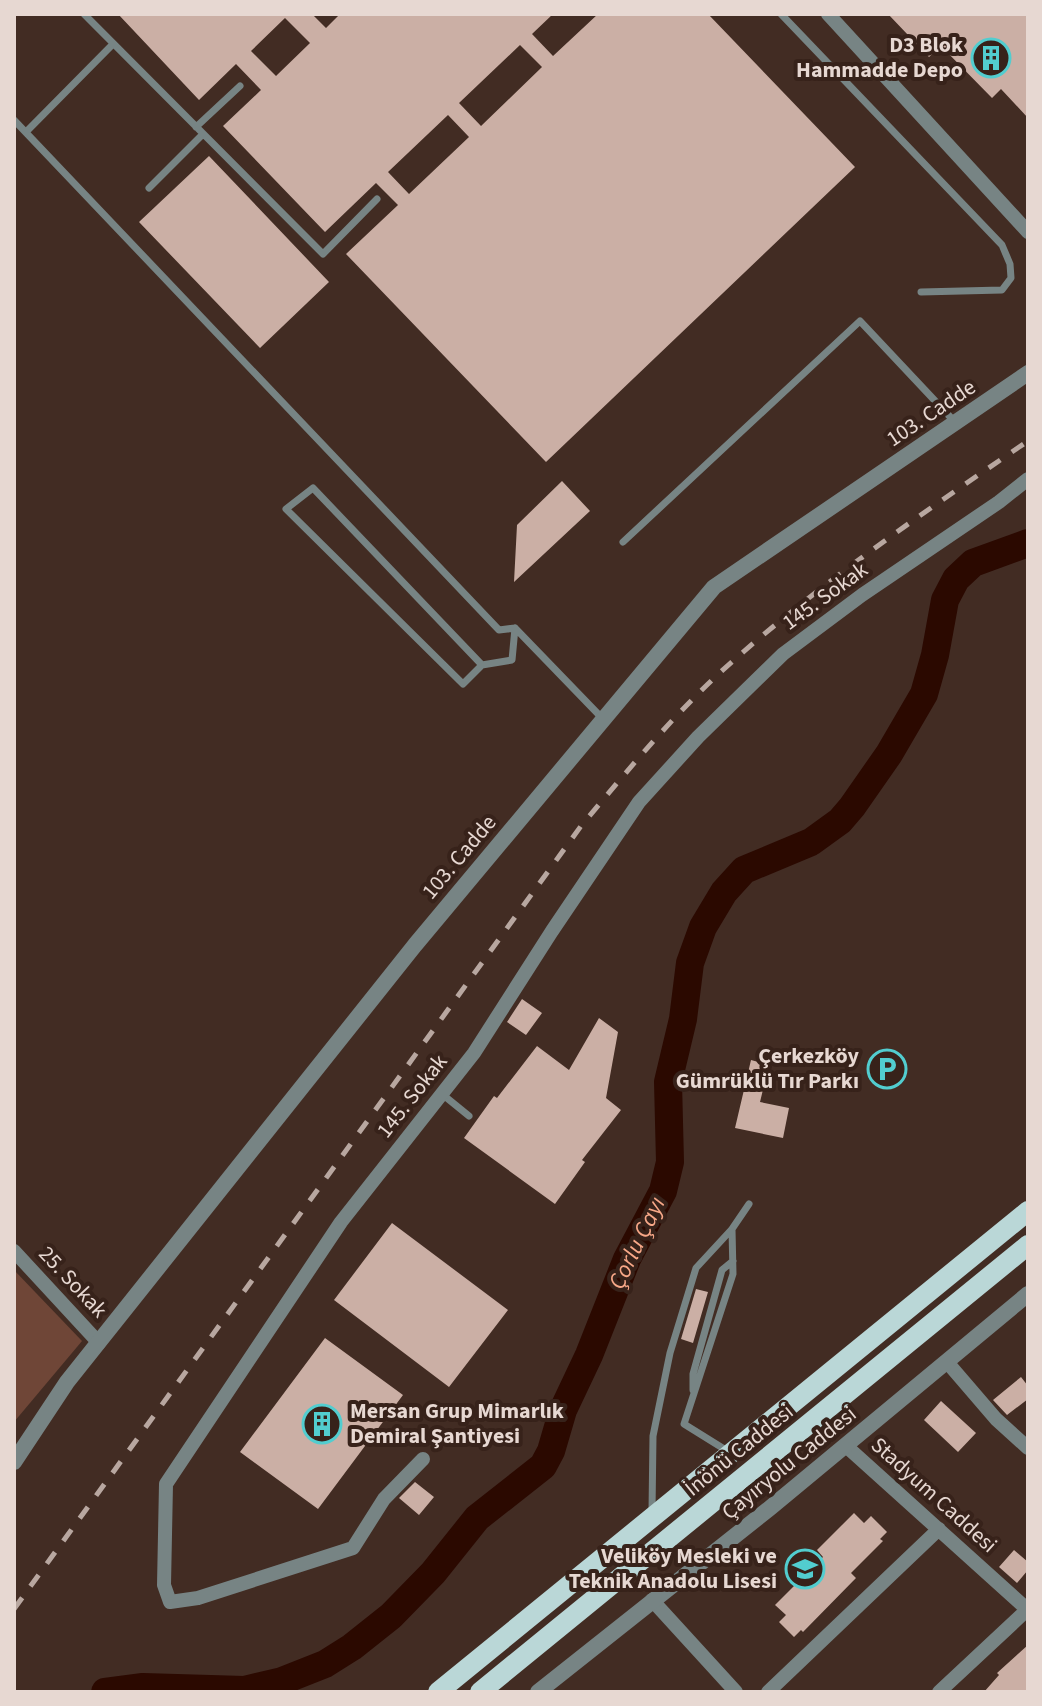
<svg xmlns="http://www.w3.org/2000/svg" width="1042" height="1706" viewBox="0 0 1042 1706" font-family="'Source Sans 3',sans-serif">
<rect width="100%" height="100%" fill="#422c23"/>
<path fill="#6f4637" d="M14,1270L82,1341L14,1422Z"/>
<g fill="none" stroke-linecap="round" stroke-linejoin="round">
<path stroke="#2b0900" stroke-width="28" d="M105,1692L143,1687L244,1690L282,1681L325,1664L352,1647L391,1616L433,1573L477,1518L543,1466L551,1451L563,1410L589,1355L627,1259L663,1191L670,1162L668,1082L683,1019L690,963L703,927L724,892L744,870L811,842L840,821L852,807L889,754L924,694L935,655L945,600L956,579L973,563L1028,543"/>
</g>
<path fill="#cbafa5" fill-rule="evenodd" d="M118,14H312L326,28L340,14H553L532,34L553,56L598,14H708L855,167L546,462L346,254L398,205L376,183L325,232L223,126L261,90L236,64L199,100ZM285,18L310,43L276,76L251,51ZM520,45L542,67L481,126L459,103ZM448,115L469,137L409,194L388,172Z
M888,14H1028V118L1001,89L992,98L941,46L929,57Z
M209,156L329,282L260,348L139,222Z
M562,481L590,511L514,582L517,525Z
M522,999L542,1013L526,1035L507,1022Z
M599,1018L618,1032L606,1098L621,1110L582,1160L585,1162L555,1204L464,1138L494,1096L497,1098L537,1046L569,1070Z
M751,1060L769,1065L760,1102L789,1108L783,1138L735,1128Z
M392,1223L508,1310L449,1387L334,1300Z
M696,1289L708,1292L693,1343L681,1339Z
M325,1338L403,1395L318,1509L240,1452Z
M1021,1377L1028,1386V1399L1007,1415L993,1400Z
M941,1401L976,1433L958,1452L924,1420Z
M415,1482L434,1497L419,1515L399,1498Z
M854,1513L864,1523L871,1516L887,1532L880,1539L883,1541L851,1573L856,1578L803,1632L801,1630L794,1637L779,1622L786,1615L775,1605L823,1557L817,1550Z
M1014,1550L1028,1562V1570L1017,1583L999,1567Z
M1028,1645V1692H984L999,1675L997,1673Z"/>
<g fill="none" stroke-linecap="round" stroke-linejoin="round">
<path stroke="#778484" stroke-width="7" d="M84,14L323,254L377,199
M781,14L1002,245L1010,264L1011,278L1002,290L921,292
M14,120L499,630L515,628L512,660L482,665L463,684L286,509L313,488L482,665
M196,127L240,86
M26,132L113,44
M149,188L203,134
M623,542L860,321L954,421
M515,628L602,718
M442,1094L469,1116
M693,1390V1374L722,1270L733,1261
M729,1452L684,1424L733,1274L732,1229L749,1204
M652,1511L653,1436L670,1353L696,1268L732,1229"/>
<path stroke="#778484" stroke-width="14" d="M828,14L1028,232
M14,1251L99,1343
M947,1362L996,1419L1028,1448
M846,1446L1028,1610
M423,1459L384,1499L353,1548L198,1598L170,1602L164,1585L166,1484L341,1222L474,1053L552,931L639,802L698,737L783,654L862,595L999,502L1028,479
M652,1600L736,1692
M768,1692L939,1529
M939,1692L1028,1609"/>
<path stroke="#778484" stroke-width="16" d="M14,1462L67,1382L415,945L714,587L1028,373
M538,1692L770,1508L1028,1294"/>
<path stroke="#bad7d7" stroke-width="20" d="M438,1692L1028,1211
M480,1692L1028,1245"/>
<path stroke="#b8a7a0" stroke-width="5" stroke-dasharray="14 14" stroke-linecap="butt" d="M14,1609L581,826C629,769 677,710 734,660C826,579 927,510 1028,441"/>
</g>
<defs>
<g id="building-ring" transform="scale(2)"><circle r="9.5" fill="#37221a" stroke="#52cdcf" stroke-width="1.5"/><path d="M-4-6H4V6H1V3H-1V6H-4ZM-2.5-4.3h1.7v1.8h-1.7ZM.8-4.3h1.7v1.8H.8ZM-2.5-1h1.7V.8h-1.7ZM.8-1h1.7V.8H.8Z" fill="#52cdcf"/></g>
<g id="parking-ring" transform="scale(2)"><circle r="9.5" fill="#37221a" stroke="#52cdcf" stroke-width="1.5"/><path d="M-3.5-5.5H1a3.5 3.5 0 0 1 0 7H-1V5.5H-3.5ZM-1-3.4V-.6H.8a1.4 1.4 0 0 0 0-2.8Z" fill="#52cdcf"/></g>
<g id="school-ring" transform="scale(2)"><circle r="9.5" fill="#37221a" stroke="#52cdcf" stroke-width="1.5"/><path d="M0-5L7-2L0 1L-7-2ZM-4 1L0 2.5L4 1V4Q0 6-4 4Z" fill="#52cdcf"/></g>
</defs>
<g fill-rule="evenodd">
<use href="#building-ring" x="991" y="58"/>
<use href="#parking-ring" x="887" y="1069"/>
<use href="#building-ring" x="322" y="1424"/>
<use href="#school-ring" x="805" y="1569"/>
</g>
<g text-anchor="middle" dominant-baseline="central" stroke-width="8" stroke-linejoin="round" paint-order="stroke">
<g font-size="22" font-weight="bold" fill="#e7d8d2" stroke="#37221a" text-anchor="end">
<text x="963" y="45">D3 Blok<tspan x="963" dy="25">Hammadde Depo</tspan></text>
<text x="859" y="1056">Çerkezköy<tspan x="859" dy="25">Gümrüklü Tır Parkı</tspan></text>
<text x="350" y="1411" text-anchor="start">Mersan Grup Mimarlık<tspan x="350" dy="25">Demiral Şantiyesi</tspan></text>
<text x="777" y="1556">Veliköy Mesleki ve<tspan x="777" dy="25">Teknik Anadolu Lisesi</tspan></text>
</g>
<g font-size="22" fill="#e7d8d2" stroke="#37221a">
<text transform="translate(931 413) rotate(-34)">103. Cadde</text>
<text transform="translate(825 596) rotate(-36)">145. Sokak</text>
<text transform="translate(459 857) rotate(-50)">103. Cadde</text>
<text transform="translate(412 1096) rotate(-52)">145. Sokak</text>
<text transform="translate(73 1282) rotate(47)">25. Sokak</text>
<text transform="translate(739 1450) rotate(-39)">İnönü Caddesi</text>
<text transform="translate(789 1463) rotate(-39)">Çayıryolu Caddesi</text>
<text transform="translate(934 1495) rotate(42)">Stadyum Caddesi</text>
</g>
<g font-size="24" font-style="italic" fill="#f8a888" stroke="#37221a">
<text transform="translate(637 1243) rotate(-64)">Çorlu Çayı</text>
</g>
</g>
<rect width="1042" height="1706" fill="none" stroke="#e7d8d2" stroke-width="32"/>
</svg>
